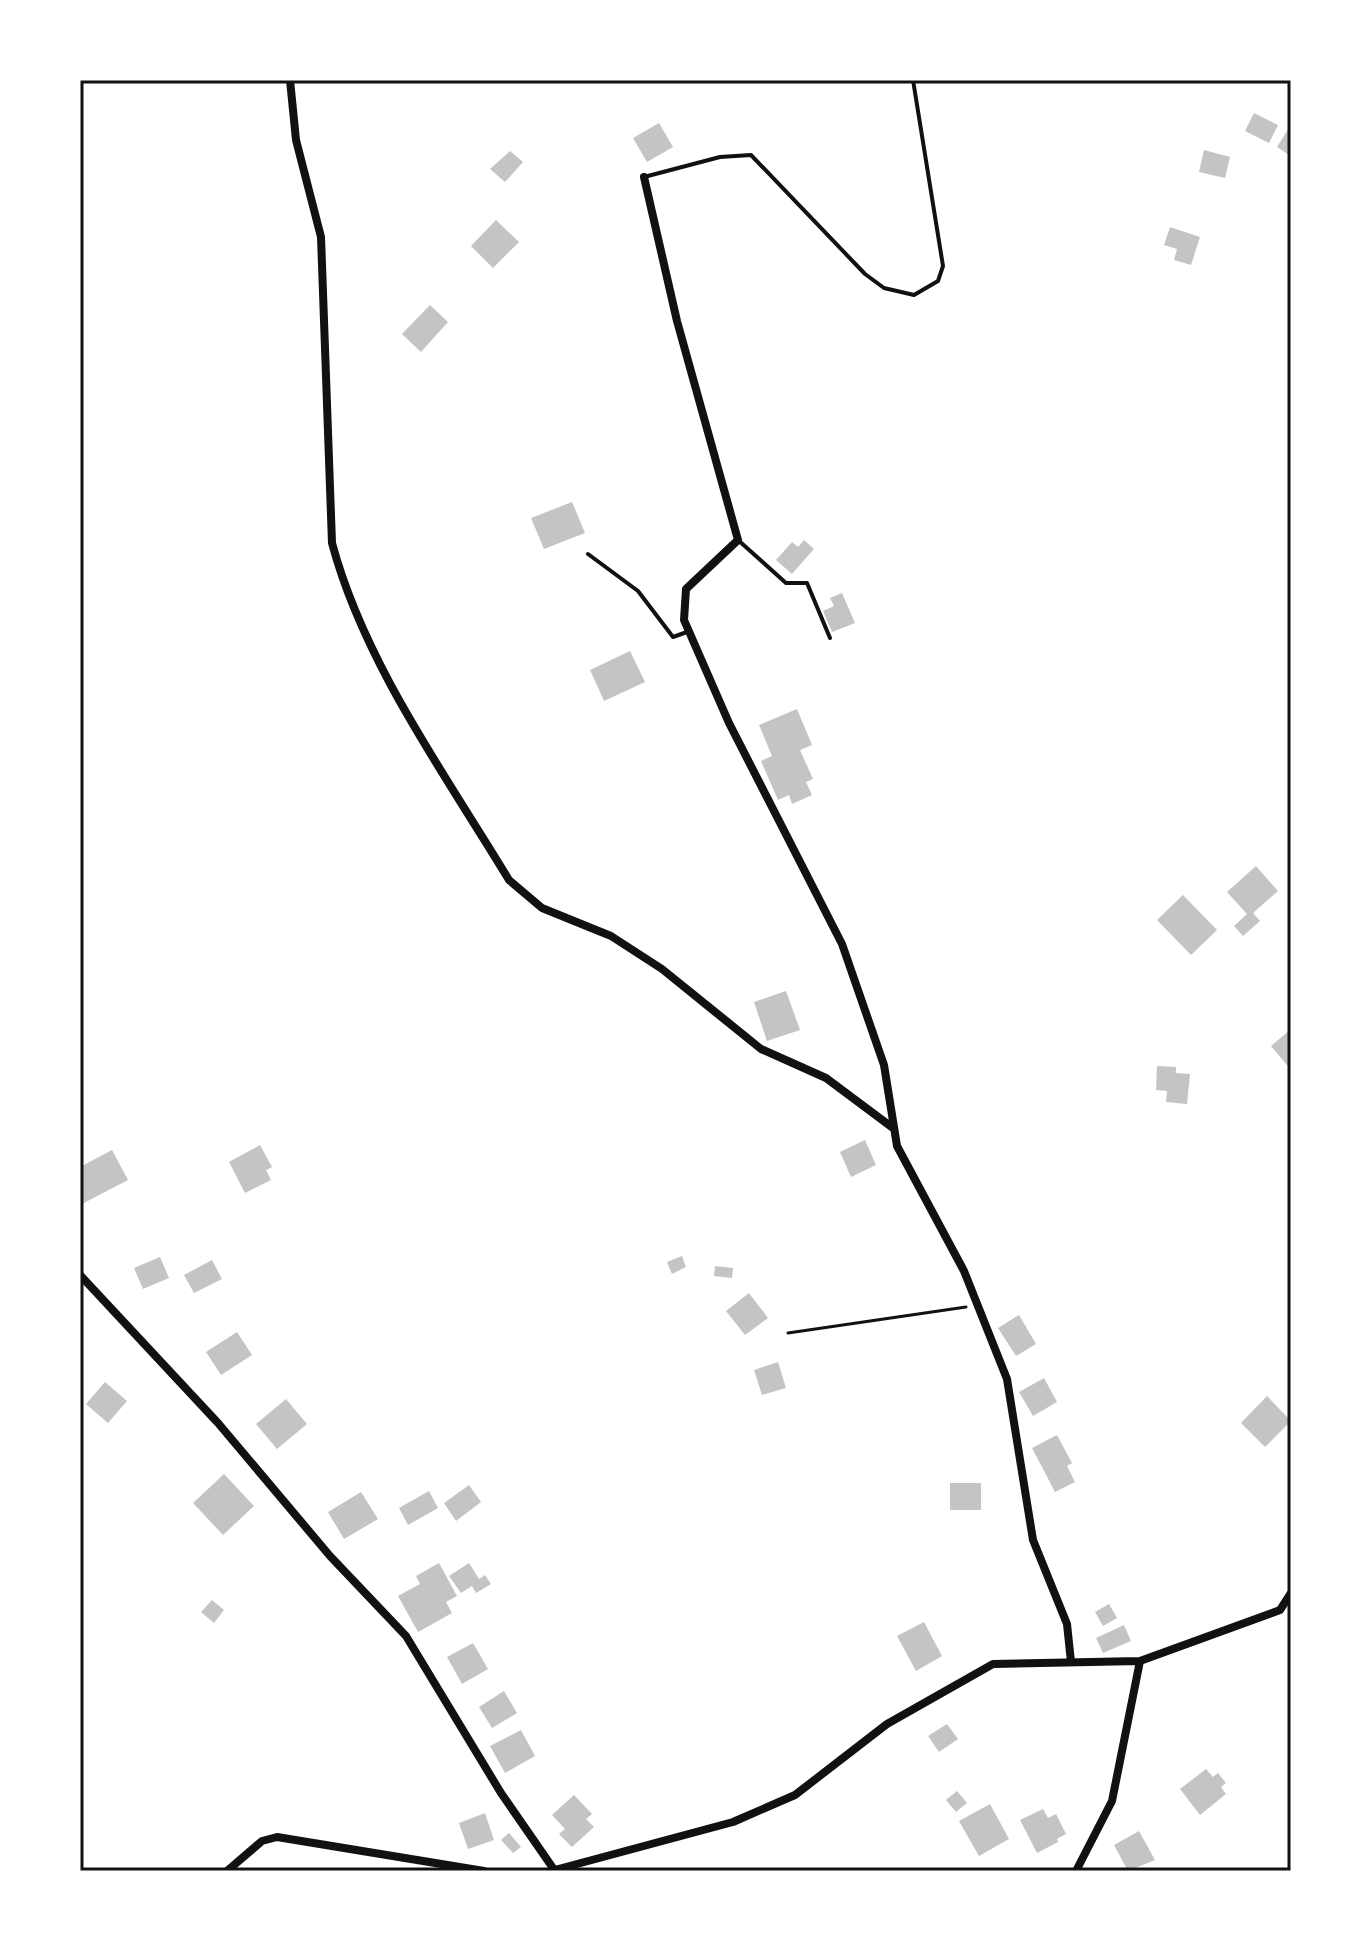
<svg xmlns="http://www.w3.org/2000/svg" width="1371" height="1951" viewBox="0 0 1371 1951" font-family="Mulish,sans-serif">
<rect width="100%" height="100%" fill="#fff"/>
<path fill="#c4c4c4" d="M1254,113L1278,125L1269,143L1245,131Z
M659,123L673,147L647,162L633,138Z
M1289,128L1291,129L1289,155L1277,147Z
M1204,150L1230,157L1225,178L1199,172Z
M510,151L523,162L505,182L490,169Z
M496,220L519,242L493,268L471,246Z
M1170,227L1200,237L1191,265L1174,260L1177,249L1164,245Z
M430,305L448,322L421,352L402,334Z
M572,502L585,533L544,549L531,518Z
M804,540L814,549L792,574L776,560L792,542L798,547Z
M842,593L855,623L832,632L823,611L834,606L830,598Z
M630,651L645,682L604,701L590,670Z
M797,709L812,745L800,750L813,779L806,782L812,795L792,804L789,795L778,800L761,761L772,756L759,725Z
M1256,866L1278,891L1253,913L1260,921L1243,936L1234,926L1247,914L1227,892Z
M1183,895L1217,930L1191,955L1157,920Z
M786,991L800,1030L767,1041L754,1002Z
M1291,1029V1070L1271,1046Z
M1157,1066L1176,1067V1073L1190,1074L1187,1104L1166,1102L1167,1091L1156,1090Z
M865,1140L876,1165L851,1177L840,1152Z
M260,1145L272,1167L266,1170L271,1180L245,1193L229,1162Z
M112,1150L128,1180L82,1204L80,1167Z
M682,1256L686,1267L672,1274L667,1262Z
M160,1257L169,1278L143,1289L134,1268Z
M212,1260L222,1279L194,1293L184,1275Z
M715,1266L733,1268L732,1278L714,1276Z
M749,1293L768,1318L745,1335L726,1311Z
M1019,1315L1036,1344L1016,1356L998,1328Z
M237,1332L252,1355L221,1375L206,1352Z
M778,1362L786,1388L762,1395L754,1370Z
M1044,1378L1057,1402L1033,1416L1019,1392Z
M105,1382L127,1401L108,1423L86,1404Z
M1267,1396L1291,1421L1265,1447L1241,1423Z
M286,1399L307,1424L277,1449L256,1424Z
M1057,1435L1072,1463L1067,1466L1075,1482L1055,1492L1032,1448Z
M224,1474L254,1506L223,1535L193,1503Z
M950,1483H981V1510H950Z
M469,1485L481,1502L456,1521L444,1503Z
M429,1491L438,1508L408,1525L399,1508Z
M361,1492L378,1519L344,1539L328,1512Z
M439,1563L457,1596L446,1602L452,1613L418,1632L398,1596L420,1584L416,1576Z
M469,1563L479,1579L485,1575L491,1584L476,1593L472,1586L461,1593L449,1576Z
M212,1600L224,1610L214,1623L201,1612Z
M1109,1604L1117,1618L1103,1626L1095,1612Z
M924,1622L942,1656L916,1671L897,1636Z
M1124,1625L1131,1641L1103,1653L1096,1638Z
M473,1643L488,1669L462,1684L447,1657Z
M504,1691L517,1713L492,1728L479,1707Z
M947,1724L958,1739L939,1752L928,1736Z
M521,1730L535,1756L505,1773L490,1746Z
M1206,1769L1213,1777L1218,1773L1226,1783L1221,1787L1226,1794L1200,1815L1180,1789Z
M957,1791L967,1803L956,1812L946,1800Z
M574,1795L592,1814L586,1819L594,1827L572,1847L559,1834L565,1829L552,1815Z
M990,1804L1009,1839L979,1856L959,1821Z
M1043,1809L1048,1818L1056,1814L1066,1834L1057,1839L1058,1842L1037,1853L1020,1820Z
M485,1813L494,1840L468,1849L459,1823Z
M1139,1831L1155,1860L1128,1871L1114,1845Z
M509,1833L521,1847L513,1853L501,1840Z"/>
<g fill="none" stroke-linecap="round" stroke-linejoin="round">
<path stroke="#111" stroke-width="3" d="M788,1333L966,1307"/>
<path stroke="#111" stroke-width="4" d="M644,177L720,157L751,155L865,274L884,288L914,295L938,281L943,266L913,80
M738,540L786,583H807L830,638
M588,554L638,591L673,637L687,632"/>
<path stroke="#111" stroke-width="8" d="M290,80L296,140L321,237L332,543C364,663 445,774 509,880L542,908L611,936L662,969L761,1049L826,1078L893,1128
M644,177L677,321L738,540L686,589L684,620L729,723L842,944L884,1065L897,1146L964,1271L1007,1379L1033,1540L1067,1624L1071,1662
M80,1275L218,1423L330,1556L406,1636L501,1793L555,1871
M227,1871L262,1841L277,1837L484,1871
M551,1871L733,1822L795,1795L887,1724L993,1664L1140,1661L1280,1610L1291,1593
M1076,1871L1112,1801L1140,1661"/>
</g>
<rect width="1371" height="1951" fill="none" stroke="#ffffff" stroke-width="164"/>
<rect x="82" y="82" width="1207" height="1787" fill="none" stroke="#111" stroke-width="3"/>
</svg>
